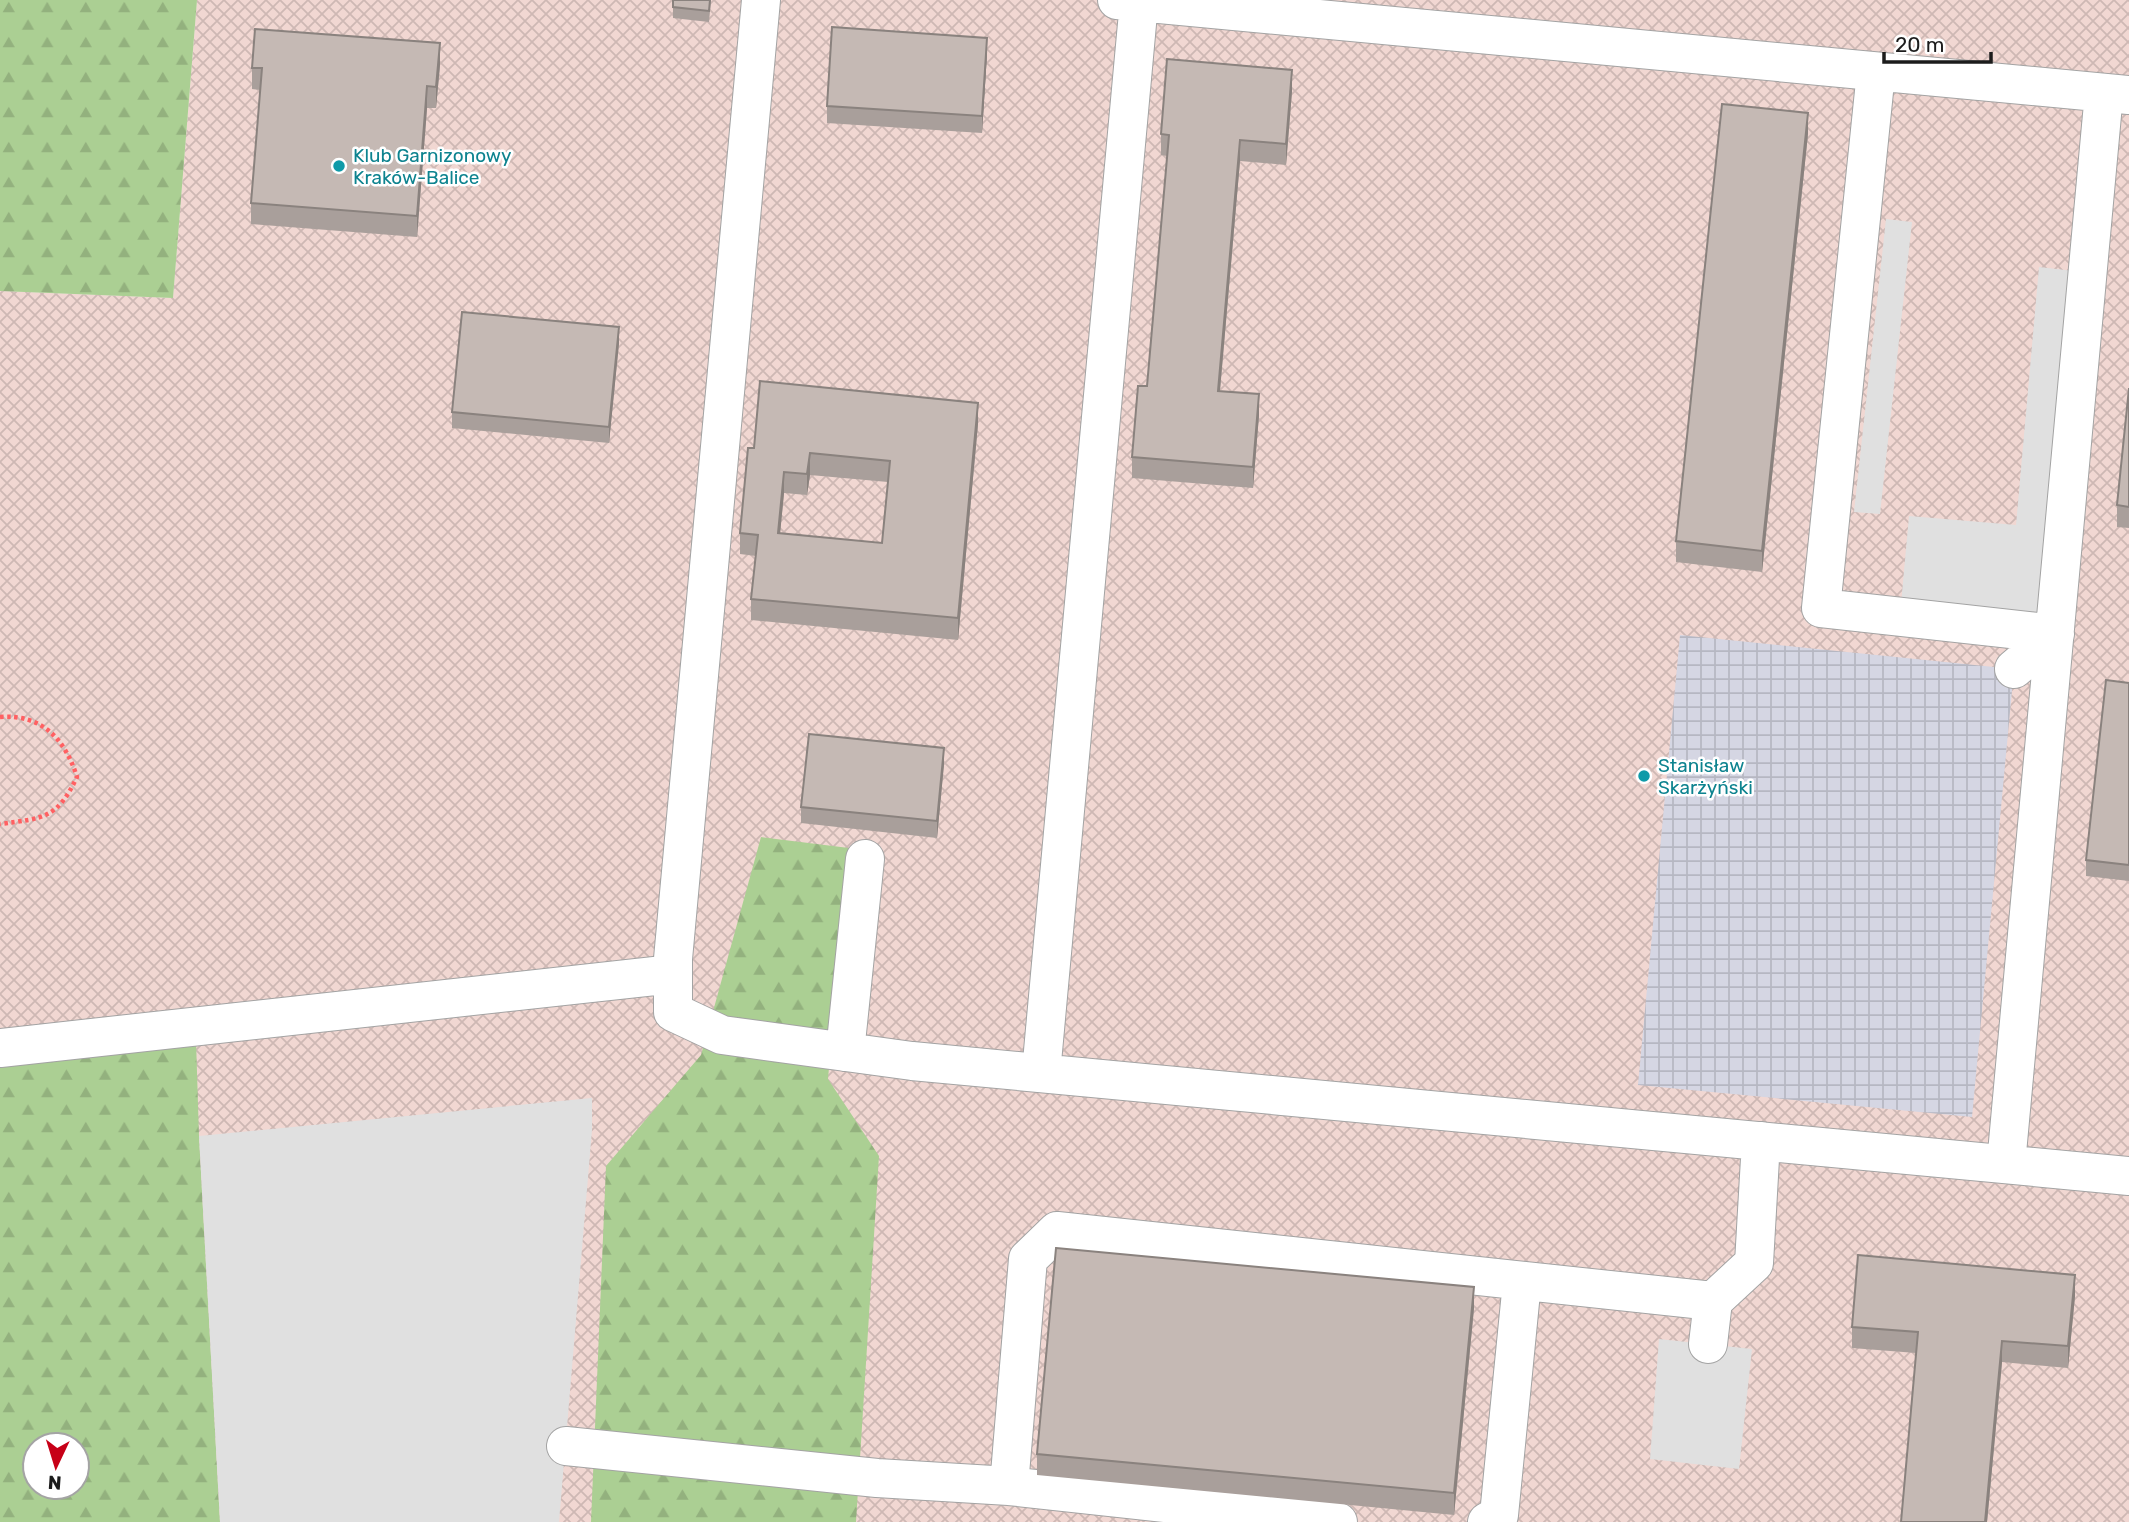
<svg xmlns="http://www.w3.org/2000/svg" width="2129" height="1522" viewBox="0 0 2129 1522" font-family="Rubik,sans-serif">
<defs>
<pattern id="military-cross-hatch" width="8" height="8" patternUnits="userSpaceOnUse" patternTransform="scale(1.75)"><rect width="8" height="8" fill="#f1d7d2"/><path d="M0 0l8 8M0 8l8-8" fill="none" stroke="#ceb8b4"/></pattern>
<pattern id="forest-firs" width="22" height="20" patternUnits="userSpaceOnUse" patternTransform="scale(1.75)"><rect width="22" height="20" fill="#abcf93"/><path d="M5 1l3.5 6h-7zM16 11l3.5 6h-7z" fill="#93b17e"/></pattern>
<pattern id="plaza-grid" width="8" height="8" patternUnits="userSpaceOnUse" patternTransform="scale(1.75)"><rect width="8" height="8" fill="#d5d6e3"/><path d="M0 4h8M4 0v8" fill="none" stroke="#b6b7c2"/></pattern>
</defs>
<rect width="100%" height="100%" fill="#eee8e0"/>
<path fill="url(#military-cross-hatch)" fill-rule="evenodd" d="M197,0H2129V1522H0V291L173,298ZM35,1445H77V1487H35Z"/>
<path fill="url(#forest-firs)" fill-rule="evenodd" d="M0,0H197L173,298L0,291Z
M761,837L849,848L828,1079L879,1156L856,1522H591L606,1166L701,1055Z
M196,1040L199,1136L220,1522H0V1061ZM35,1445H77V1487H35Z"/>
<path fill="#e0e0e0" d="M1886,219L1912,222L1880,514L1854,512Z
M2039,267L2074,271L2043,617L1901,604L1909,516L2016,525Z
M592,1098V1130L559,1522H220L199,1136Z
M1659,1339L1752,1349L1739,1469L1650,1459Z"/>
<path fill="url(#plaza-grid)" d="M1680,635L2014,669L1972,1117L1638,1085Z"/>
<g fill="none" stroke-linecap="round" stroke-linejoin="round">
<g stroke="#a3a3a3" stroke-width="40">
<path id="minor" d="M761,0L673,959V1012L722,1035L912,1061L2129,1176
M1117,0L2129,95
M1876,72L1821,608L2055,634L2014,669
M0,1048L673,974
M845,1052L865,859
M1041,1073L1139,2
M2006,1164L2104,93
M1708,1344L1713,1301
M566,1446L877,1478L1009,1486L1028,1259L1057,1231L1713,1301L1754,1263L1761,1141
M1009,1486L1338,1522
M1487,1522L1499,1515L1522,1282"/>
</g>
<path stroke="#ff6062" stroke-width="4.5" stroke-dasharray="3.5 3.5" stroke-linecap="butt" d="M0,717C42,714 65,739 77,777C57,819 44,818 0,824"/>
<use href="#minor" stroke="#fff" stroke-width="38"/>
</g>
<path fill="#a99f9b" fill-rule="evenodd" d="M711,0L709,22L673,18V7Z
M987,54L982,133L827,123V106Z
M440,65L436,108H427L417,237L251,224V203L261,90L252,89V68Z
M1292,91L1286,165L1240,161L1220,391L1259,415L1253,488L1132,478V457L1147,386L1167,156L1161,155V134Z
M1808,134L1762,572L1676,562V541Z
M619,343L609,443L452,428V412Z
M2129,388V528L2117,527V505Z
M978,424L958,640L751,620V599L756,556L740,554V533L754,448ZM810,475L888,482L882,543L780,533L784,493L807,495Z
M2129,683V881L2086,876V860Z
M944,764L937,838L801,823V807Z
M2075,1296L2068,1368L2002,1362L1987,1522H1901L1916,1353L1852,1348V1327Z
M1474,1308L1454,1515L1037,1475V1454Z"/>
<path fill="#8a827e" d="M987,38V54L982,133V116Z
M440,43V65L436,108V87Z
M1292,70V91L1286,165V144Z
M427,86V108L417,237V216Z
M1808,113V134L1762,572V551Z
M1240,140V161L1218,412V391Z
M619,327V343L609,443V427Z
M1259,394V415L1253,488V467Z
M978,403V424L958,640V618Z
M810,453V475L807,495V474Z
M784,472V493L778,555V533Z
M944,748V764L937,838V821Z
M2075,1275V1296L2068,1368V1346Z
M1474,1287V1308L1454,1515V1493Z
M2002,1341V1362L1987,1522H1985Z"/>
<path fill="#c5b9b4" stroke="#8a827e" stroke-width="2" fill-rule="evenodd" d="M673,0H710L709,11L673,7Z
M832,27L987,38L982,116L827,106Z
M255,29L440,43L436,87L427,86L417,216L251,203L262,68H252Z
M1167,59L1292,70L1286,144L1240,140L1218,391L1259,394L1253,467L1132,457L1138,386H1147L1169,135L1161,134Z
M1722,104L1808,113L1762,551L1676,541Z
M462,312L619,327L609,427L452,412Z
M760,381L978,403L958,618L751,599L758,535L740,533L748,448H754ZM810,453L890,461L882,543L778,533L784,472L807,474Z
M2129,388V507L2117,505Z
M2106,680L2129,683V865L2086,860Z
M809,734L944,748L937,821L801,807Z
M1056,1248L1474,1287L1454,1493L1037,1454Z
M1858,1255L2075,1275L2068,1346L2002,1341L1985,1522H1901L1918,1332L1852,1327Z"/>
<g fill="#0f9aa8" stroke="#fff" stroke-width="2.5">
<circle cx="339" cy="166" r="7"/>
<circle cx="1644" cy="776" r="7"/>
</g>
<g text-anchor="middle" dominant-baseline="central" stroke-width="5" stroke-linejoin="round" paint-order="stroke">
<g font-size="19" fill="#0d838f" stroke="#fff" text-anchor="start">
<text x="353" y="155">Klub Garnizonowy<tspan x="353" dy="22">Kraków-Balice</tspan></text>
<text x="1658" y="765">Stanisław<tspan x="1658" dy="22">Skarżyński</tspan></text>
</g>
</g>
<g transform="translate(56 1466) rotate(184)"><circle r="33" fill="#ffffff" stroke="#a4a4a4" stroke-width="2"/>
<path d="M0-5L12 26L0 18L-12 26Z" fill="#c70017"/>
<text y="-10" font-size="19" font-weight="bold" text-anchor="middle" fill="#1c1c1c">N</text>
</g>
<path d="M1884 52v10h107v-10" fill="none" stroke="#1c1c1c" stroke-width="3.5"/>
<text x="1895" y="52" font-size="21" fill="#1c1c1c" stroke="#ffffff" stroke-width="5" paint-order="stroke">20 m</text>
</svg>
